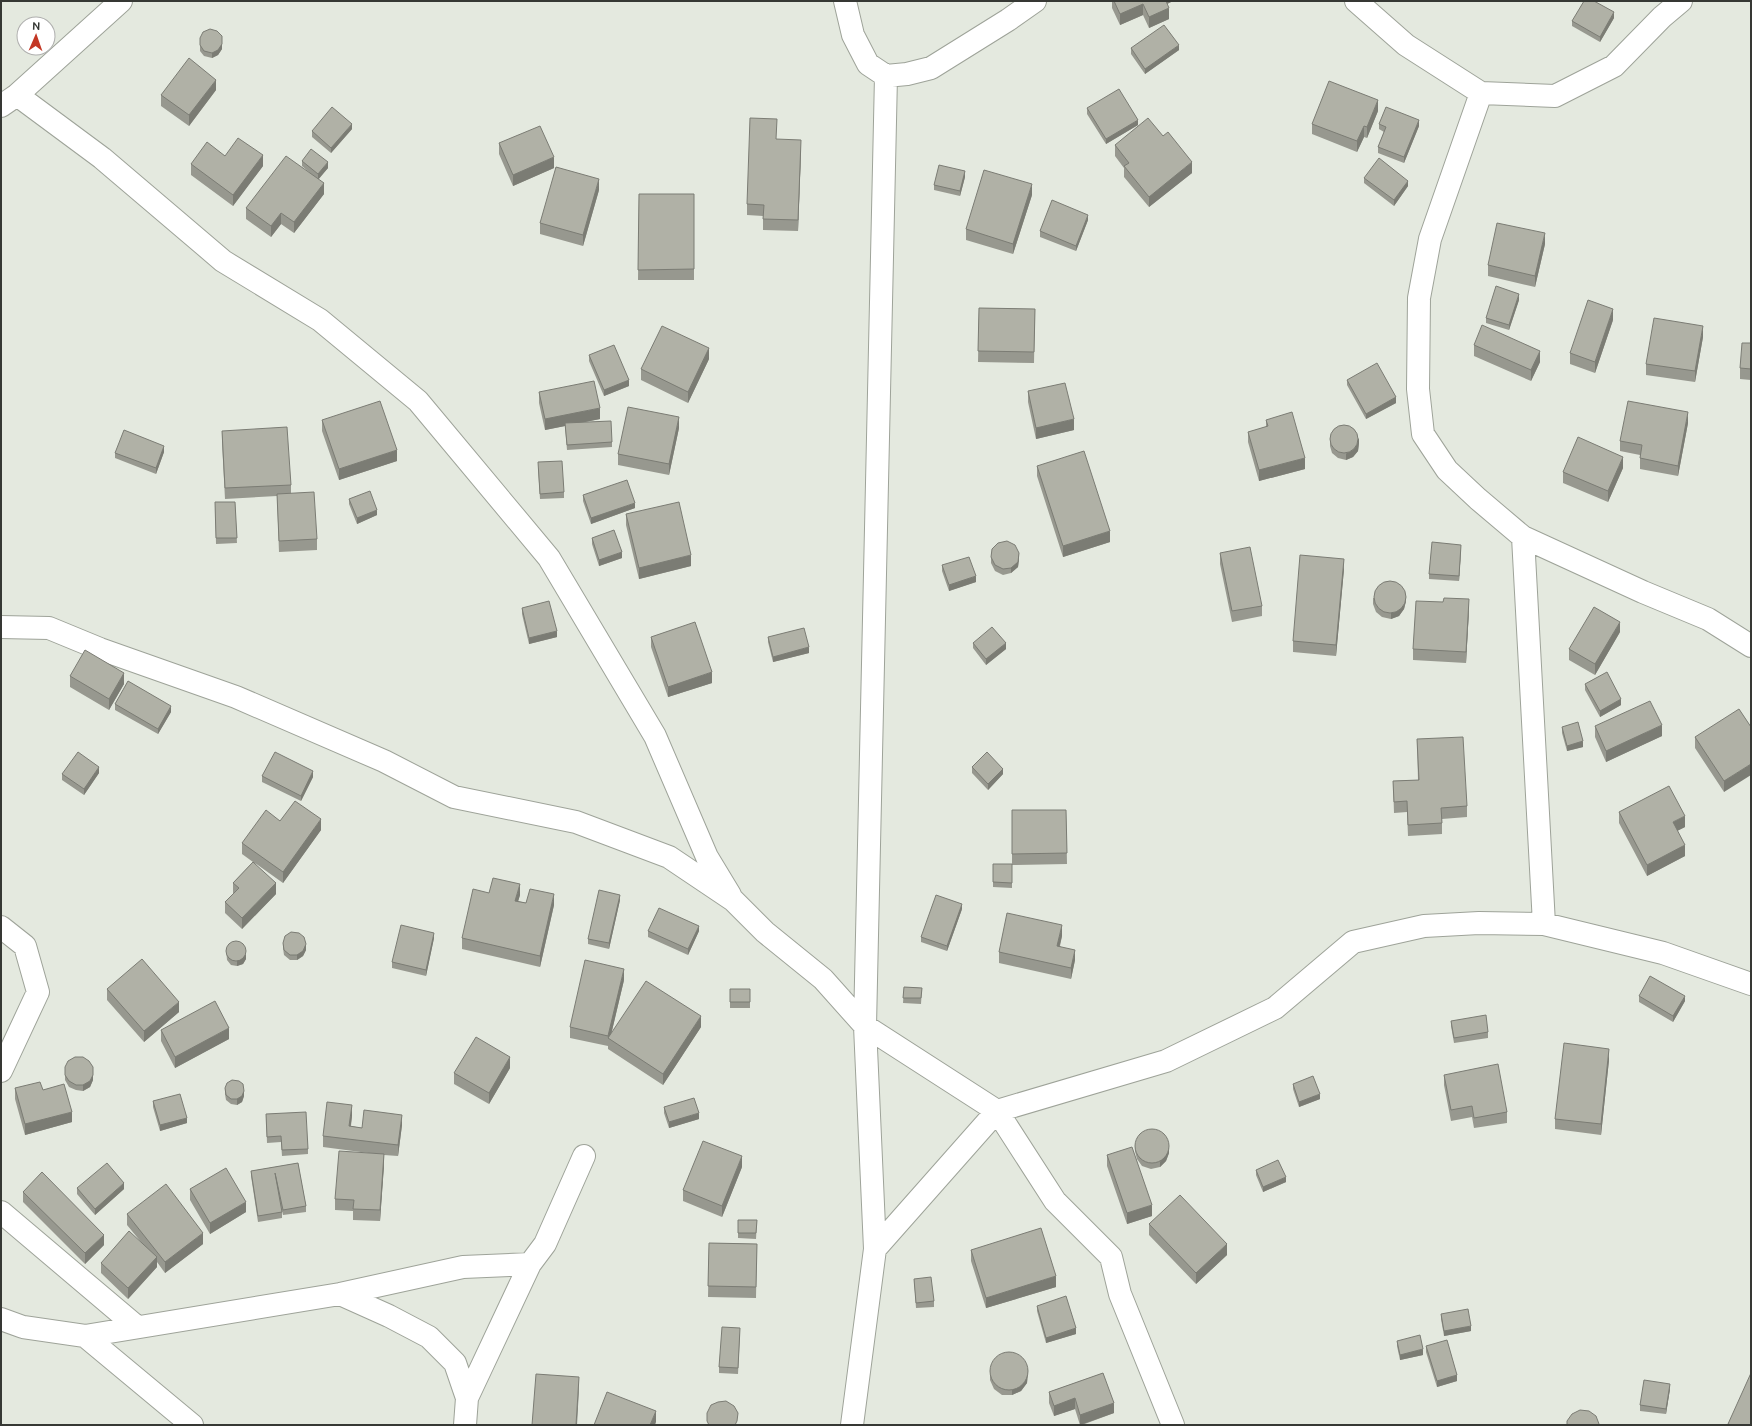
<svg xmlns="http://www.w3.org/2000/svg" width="1752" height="1426" viewBox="0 0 1752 1426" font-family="Ubuntu,sans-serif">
<rect width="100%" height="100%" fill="#e4e9df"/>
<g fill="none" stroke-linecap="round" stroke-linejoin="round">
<g stroke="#9ea399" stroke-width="24">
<path id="minor" d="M845,1L853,35L868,64L886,76L865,1026L875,1249L852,1425
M1356,1L1406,45L1481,93L1555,96L1614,66L1662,17L1681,1
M886,76L907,74L931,68L1008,20L1035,1
M1481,93L1430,239L1419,298L1418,389L1423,434L1447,470L1478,499L1523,537L1643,592L1708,619L1751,646
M17,95L102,158L223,261L320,320L418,401L549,558L655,736L707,857L730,895
M1,106L17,95L121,1
M1523,537L1544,924
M1,627L49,628L100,649L236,697L384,761L454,797L576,822L669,857L733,900L765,932L823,979L865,1026L997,1111L1055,1201L1111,1257L1120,1294L1173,1425
M1,927L25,946L38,992L1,1071
M1,1212L137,1327
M875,1249L997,1111L1166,1061L1275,1008L1353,942L1424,926L1479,923L1544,924L1663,953L1751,984
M340,1294L389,1316L429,1337L455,1363L467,1398
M1,1319L23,1327L85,1336L192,1425
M85,1336L340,1294L463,1267L530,1264
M465,1425L467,1398L530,1264L545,1244L584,1156"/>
</g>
<use href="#minor" stroke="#fff" stroke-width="22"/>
</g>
<path fill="#97988f" d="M1112,1H1173L1167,4L1169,19L1149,28L1143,15L1120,25L1112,8Z
M1614,18L1600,42L1572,26V21Z
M200,38L222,49L218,55L212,58L204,56L200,51Z
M1131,48L1179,50L1145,74L1131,54Z
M216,90L189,126L161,106V95Z
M1087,108L1138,125L1106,144L1087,114Z
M1378,111L1367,138L1364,137L1357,152L1312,134V124Z
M1379,124L1419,126L1404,163L1378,153V147L1384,132L1379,129Z
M352,129L331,153L312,137V131Z
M776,139L801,151L798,231L763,230V216L747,215V204Z
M499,143L554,168L513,186L499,154Z
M1115,145L1192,173L1149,207L1124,177V168L1115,156Z
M225,156L263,166L233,206L191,175V164Z
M302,161L328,168L318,179L324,194L294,233L281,224L271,237L246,219V208L311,174L302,166Z
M965,177L960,196L934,190V185Z
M1364,178L1408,186L1394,206L1364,183Z
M599,190L583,246L540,234V223Z
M639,194H694V280H638Z
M1032,195L1013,254L966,240V229Z
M1088,220L1076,251L1040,237V231Z
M1545,244L1535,287L1488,276V265Z
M1519,300L1509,330L1486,323V318Z
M979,308L1035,309L1034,363L978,362Z
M1613,320L1595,373L1570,364V353Z
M1703,337L1695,382L1646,375V364Z
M1751,343V380L1740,379V368Z
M1474,345L1540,362L1531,381L1474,356Z
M589,355L629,386L604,396L589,361Z
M709,359L688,403L641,380V369Z
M1347,380L1396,403L1366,419L1347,385Z
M1028,391L1074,430L1036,439L1028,402Z
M539,392L600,419L580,423L612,442V447L567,450L565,426L545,430L539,403Z
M322,420L397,461L339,480L322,431Z
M1266,420L1305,469L1259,481L1248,442V432L1266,427Z
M1688,423L1678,476L1640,469V455L1620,451V441Z
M679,428L669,475L618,465V454Z
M222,431L291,485V493L317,539V550L279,552L277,496L225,499L222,442Z
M1330,441L1359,443L1358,451L1353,457L1346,460L1338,458L1332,453L1330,446Z
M164,452L156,474L115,458V453Z
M1037,466L1110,542L1063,557L1037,476Z
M538,468L564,492V498L540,499Z
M1623,468L1608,502L1563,483V472Z
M583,495L635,508L591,524L583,501Z
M349,499L377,515L357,524L349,504Z
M215,502H235L237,543L216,544Z
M626,514L691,566L639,579L626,525Z
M592,538L622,558L599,566L592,544Z
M1461,550L1459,581L1429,579V574Z
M1220,553L1262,606V616L1232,622L1220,564Z
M991,557L1019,559L1018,567L1011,573L1003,575L995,571L991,563Z
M942,565L976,582L949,591L942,571Z
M1344,569L1336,656L1293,652V641Z
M1373,598L1406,601L1404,609L1399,616L1391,619L1382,617L1376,612L1373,604Z
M522,608L557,637L529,644L522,614Z
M1469,610L1466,663L1413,660V649Z
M1620,632L1595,675L1569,660V649Z
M651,637L712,683L668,697L651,647Z
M768,637L809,653L773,662L768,642Z
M973,643L1006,649L986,665L973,648Z
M70,676L124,684L109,710L70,687Z
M1585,684L1621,705L1600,717L1585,690Z
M115,704L171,712L158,734L115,710Z
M1595,726L1662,736L1606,762L1595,737Z
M1562,727L1583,747L1567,751L1562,733Z
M1751,727L1724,792L1695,748V737Z
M1417,739L1467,806V817L1442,819V834L1408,836L1407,812L1394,813L1393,781L1418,780Z
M972,767L1003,774L988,790L972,773Z
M99,773L84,795L62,780V774Z
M262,776L313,777L301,801L262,782Z
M1012,810H1066L1067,864L1012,865V888L993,887V864H1012Z
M1619,812L1685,827L1677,831L1685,856L1647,876L1619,823Z
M280,821L321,830L283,883L255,863L276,894L242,929L225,913V902L233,894V883L253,862L242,854V843Z
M489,893L520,895L518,901L526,903L554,905L540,967L462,949V938Z
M620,900L609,949L588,944V939Z
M962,909L947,951L921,942V937Z
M648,931H699L688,955L648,937Z
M1062,936L1060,946L1075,960L1071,979L999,963V952Z
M434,938L426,976L392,968V962Z
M283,943L306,950L303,956L297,960H290L284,955L283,948Z
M226,948L246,959L243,964L237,966L231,965L227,960Z
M624,980L611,1035L701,1027L663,1085L608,1049V1045V1046L570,1038V1027Z
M904,987L922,988L921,1004L903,1003Z
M107,989L179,1012L144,1042L107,1000Z
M730,989H750V1008H730Z
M1639,996L1685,1001L1673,1022L1639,1002Z
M1451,1021L1488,1032V1038L1454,1043L1451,1026Z
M161,1030L229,1039L175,1068L161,1041Z
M1609,1060L1601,1135L1555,1129V1119Z
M65,1067L93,1080L90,1087L83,1091L76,1090L69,1087L65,1080Z
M510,1068L489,1104L454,1084V1073Z
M1444,1075L1507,1112V1123L1474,1128L1472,1117L1451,1121L1444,1085Z
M1293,1084L1320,1099L1299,1107L1293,1089Z
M15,1088L43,1090L72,1122L25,1135L15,1099Z
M225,1088L244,1096L242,1102L237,1105L231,1104L226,1100L225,1094Z
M153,1101L187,1123L160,1131L153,1107Z
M664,1107L699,1119L669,1128L664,1113Z
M266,1114L308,1149V1154L282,1156L281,1142L267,1143Z
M352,1116L351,1126L362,1128L402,1125L398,1156L384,1155V1165L380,1221L353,1220V1211L335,1210V1199L376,1154L323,1147V1136Z
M1135,1145L1169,1153L1166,1161L1160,1167L1151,1169L1142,1166L1137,1159L1135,1151Z
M1107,1155L1152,1216L1127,1224L1107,1166Z
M298,1163L306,1206V1212L283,1215L280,1202L282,1212V1218L258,1222L251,1176V1171Z
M742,1167L722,1217L683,1201V1190Z
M1256,1170L1286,1182L1263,1192L1256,1175Z
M77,1188L124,1189L95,1215L77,1194Z
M190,1189L246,1212L210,1234L190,1200Z
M23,1192L104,1245L85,1264L23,1202Z
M127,1214L203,1244L165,1273L157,1262V1267L128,1299L101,1273V1263L141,1242L127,1225Z
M738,1220H757L756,1239L738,1238Z
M1149,1224L1227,1255L1196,1284L1149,1235Z
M709,1243L757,1244L756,1298L708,1297Z
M971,1250L1056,1287L986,1308L971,1261Z
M914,1279L934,1301V1307L916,1308Z
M1037,1306L1076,1334L1046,1343L1037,1311Z
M1441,1314L1471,1331L1444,1336L1441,1319Z
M740,1334L738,1374L719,1373V1367Z
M1397,1341L1423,1355L1400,1360L1397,1346Z
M1426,1346L1457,1381L1437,1387L1426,1352Z
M1103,1373L1114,1413L1082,1425H1080L1075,1409L1054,1416L1049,1403V1392Z
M990,1374H1028L1027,1383L1021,1391L1012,1395H1002L994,1389L990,1380Z
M1670,1389L1666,1414L1640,1411V1405Z"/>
<path fill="#7b7c74" d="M1163,1H1173L1163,6Z
M1143,4V15L1120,25V14Z
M1169,8V19L1149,28V17Z
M1614,12V18L1600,42V37Z
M222,44V49L218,55L212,58V53Z
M1179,45V50L1145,74V69Z
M216,80V90L189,126V115Z
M1378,100V111L1367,138V127Z
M1138,120V125L1106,144V139Z
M1419,120V126L1404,163V157Z
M352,124V129L331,153V148Z
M1364,126V137L1357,152V141Z
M801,140V151L798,231V220Z
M263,155V166L233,206V195Z
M554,157V168L513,186V175Z
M328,162V168L318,180V174Z
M1192,162V173L1149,207V197Z
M965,171V177L960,196V191Z
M599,179V190L583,246V235Z
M1408,181V186L1394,206V200Z
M324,183V194L294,233V222Z
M1032,184V195L1013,254V244Z
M281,213V224L271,237V226Z
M1088,215V220L1076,251V246Z
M1545,233V244L1535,287V276Z
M1519,294V300L1509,330V325Z
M1613,309V320L1595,373V362Z
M1703,326V337L1695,382V371Z
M709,348V359L688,403V392Z
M1540,351V362L1531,381V370Z
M629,380V386L604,396V390Z
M1396,397V403L1366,419V414Z
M600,408V419L545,430V419Z
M1688,412V423L1678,476V466Z
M679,417V428L669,475V464Z
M1074,419V430L1036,439V428Z
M1359,438V443L1358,451L1353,457L1346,460V454Z
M164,446V452L156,474V468Z
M397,450V461L339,480V469Z
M1623,457V468L1608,502V491Z
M1305,458V469L1259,481V470Z
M635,503V508L591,524V518Z
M377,510V515L357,524V518Z
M1110,531V542L1063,557V546Z
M1461,545V550L1459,581V576Z
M622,552V558L599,566V560Z
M1019,553V559L1018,567L1011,573V568Z
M691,555V566L639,579V568Z
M1344,559V569L1336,656V645Z
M976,576V582L949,591V585Z
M1406,596V601L1404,609L1399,616L1391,619V613Z
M1469,599V610L1466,663V652Z
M1620,622V632L1595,675V664Z
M557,631V637L529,644V638Z
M1006,643V649L986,665V659Z
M809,647V653L773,662V657Z
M712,672V683L668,697V687Z
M124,673V684L109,710V699Z
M1621,699V705L1600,717V711Z
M171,706V712L158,734V729Z
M1662,725V736L1606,762V751Z
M1583,741V747L1567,751V746Z
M1751,764V775L1724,792V781Z
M99,767V773L84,795V789Z
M1003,769V774L988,790V784Z
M313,771V777L301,801V796Z
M1685,816V827L1673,833V822Z
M321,819V830L283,883V872Z
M1685,845V856L1647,876V865Z
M276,883V894L242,929V918Z
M520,884V895L515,912V901Z
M554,894V905L540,967V956Z
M620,895V900L609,949V943Z
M962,904V909L947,951V946Z
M1062,925V936L1057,956V946Z
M699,926V931L688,955V949Z
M434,933V938L426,976V970Z
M306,944V950L303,956L297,960V955Z
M1075,950V960L1071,979V968Z
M246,954V959L243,964L237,966V961Z
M624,969V980L610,1039L608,1038V1046V1036Z
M1685,996V1001L1673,1022V1016Z
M179,1002V1012L144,1042V1031Z
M701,1016V1027L663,1085V1074Z
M229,1028V1039L175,1068V1057Z
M1609,1049V1060L1601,1135V1124Z
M510,1057V1068L489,1104V1093Z
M93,1075V1080L90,1087L83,1091V1085Z
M244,1091V1096L242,1102L237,1105V1099Z
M1320,1094V1099L1299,1107V1102Z
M352,1105V1116L349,1137V1126Z
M72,1112V1122L25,1135V1124Z
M699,1113V1119L669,1128V1122Z
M402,1115V1125L398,1156V1145Z
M187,1118V1123L160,1131V1125Z
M1169,1147V1153L1166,1161L1160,1167V1162Z
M384,1154V1165L380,1221V1210Z
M742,1156V1167L722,1217V1206Z
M1286,1177V1182L1263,1192V1187Z
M124,1183V1189L95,1215V1209Z
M246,1202V1212L210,1234V1223Z
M1152,1205V1216L1127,1224V1213Z
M203,1233V1244L165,1273V1262Z
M104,1235V1245L85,1264V1253Z
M1227,1244V1255L1196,1284V1273Z
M157,1257V1267L128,1299V1288Z
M1056,1276V1287L986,1308V1298Z
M1471,1326V1331L1444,1336V1331Z
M1076,1328V1334L1046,1343V1338Z
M1423,1349V1355L1400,1360V1355Z
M1028,1368L1027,1383L1021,1391L1012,1395V1390Z
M1457,1375V1381L1437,1387V1381Z
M579,1377V1388L577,1425H576Z
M1670,1384V1389L1666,1414V1409Z
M1075,1398V1409L1054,1416V1406Z
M1114,1403V1413L1080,1425V1415Z
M656,1411V1422L655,1425H650Z"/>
<path fill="#b0b1a6" stroke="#7b7c74" d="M1114,1H1166L1169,8L1149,17L1143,4L1120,14Z
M1584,1H1594L1614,12L1600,37L1572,21Z
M1164,25L1179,45L1145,69L1131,48Z
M210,29L217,31L222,36V44L218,50L212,53L204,51L200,45V38L203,32Z
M189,58L216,80L189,115L161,95Z
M1329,81L1378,100L1367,127L1364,126L1357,141L1312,124Z
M1119,89L1138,120L1106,139L1087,108Z
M332,107L352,124L331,148L312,131Z
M1386,107L1419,120L1404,157L1378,147L1386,127L1379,124Z
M750,118L777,119L776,139L801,140L798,220L763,219L764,205L747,204Z
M1148,118L1163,136L1168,132L1192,162L1149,197L1124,166L1129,163L1115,145Z
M540,126L554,157L513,175L499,143Z
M238,138L263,155L233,195L191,164L207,142L225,156Z
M311,149L328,162L318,174L302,161Z
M286,156L324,183L294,222L281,213L271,226L246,208Z
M1379,158L1408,181L1394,200L1364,178Z
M939,165L965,171L960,191L934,185Z
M556,167L599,179L583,235L540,223Z
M984,170L1032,184L1013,244L966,229Z
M639,194H694V269L638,270Z
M1052,200L1088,215L1076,246L1040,231Z
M1497,223L1545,233L1535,276L1488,265Z
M1496,286L1519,294L1509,325L1486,318Z
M1588,300L1613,309L1595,362L1570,353Z
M979,308L1035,309L1034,352L978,351Z
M1654,318L1703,326L1695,371L1646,364Z
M1482,325L1540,351L1531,370L1474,345Z
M662,326L709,348L688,392L641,369Z
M1742,343H1751V369L1740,368Z
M614,345L629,380L604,390L589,355Z
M1377,363L1396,397L1366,414L1347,380Z
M594,381L600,408L545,419L539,392Z
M1065,383L1074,419L1036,428L1028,391Z
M380,401L397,450L339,469L322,420Z
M1628,401L1688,412L1678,466L1640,458L1642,445L1620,441Z
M628,407L679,417L669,464L618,454Z
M1292,412L1305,458L1259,470L1248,432L1268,426L1266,420Z
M611,421L612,442L567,445L565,423Z
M1330 439a14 14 0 1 1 28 0a14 14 0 1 1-28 0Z
M287,427L291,485L225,488L222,431Z
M124,430L164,446L156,468L115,453Z
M1578,437L1623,457L1608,491L1563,472Z
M1084,451L1110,531L1063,546L1037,466Z
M562,461L564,492L540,494L538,462Z
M627,480L635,503L591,518L583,495Z
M370,491L377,510L357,518L349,499Z
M314,492L317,539L279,541L277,494Z
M215,502H235L237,538H216Z
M679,502L691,555L639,568L626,514Z
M614,530L622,552L599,560L592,538Z
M1007,541L1015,545L1019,553L1018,562L1011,568L1003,569L995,565L991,557L992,549L998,543Z
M1432,542L1461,545L1459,576L1429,574Z
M1250,547L1262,606L1232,611L1220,553Z
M1300,555L1344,559L1336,645L1293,641Z
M969,557L976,576L949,585L942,565Z
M1374 597a16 16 0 1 1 32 0a16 16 0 1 1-32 0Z
M1444,598L1469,599L1466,652L1413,649L1416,601L1443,602Z
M549,601L557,631L529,638L522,608Z
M1594,607L1620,622L1595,664L1569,649Z
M695,622L712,672L668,687L651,637Z
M992,627L1006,643L986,659L973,643Z
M804,628L809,647L773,657L768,637Z
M85,650L124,673L109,699L70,676Z
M1607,672L1621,699L1600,711L1585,684Z
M128,681L171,706L158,729L115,704Z
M1650,701L1662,725L1606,751L1595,726Z
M1739,709L1751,727V764L1724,781L1695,737Z
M1578,722L1583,741L1567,746L1562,727Z
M1463,737L1467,806L1441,808L1442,823L1408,825L1407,801L1394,802L1393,781L1419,780L1417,739Z
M78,752L99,767L84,789L62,774Z
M275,752L313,771L301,796L262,776Z
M987,752L1003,769L988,784L972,767Z
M1669,786L1685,816L1673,822L1685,845L1647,865L1619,812Z
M295,801L321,819L283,872L242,843L266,810L280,821Z
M1012,810H1066L1067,853L1012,854Z
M253,862L276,883L242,918L225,902L239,888L233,883Z
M993,864H1012V883L993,882Z
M493,878L520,884L515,901L526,903L530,889L554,894L540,956L462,938L473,889L489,893Z
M599,890L620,895L609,943L588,939Z
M936,895L962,904L947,946L921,937Z
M659,908L699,926L688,949L648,931Z
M1007,913L1062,925L1057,946L1075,950L1071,968L999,952Z
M401,925L434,933L426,970L392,962Z
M291,932L299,933L304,937L306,944L303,951L297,955H290L284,950L283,943L285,936Z
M226 951a10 10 0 1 1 20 0a10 10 0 1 1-20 0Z
M142,959L179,1002L144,1031L107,989Z
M585,960L624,969L608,1036L570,1027Z
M1650,976L1685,996L1673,1016L1639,996Z
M646,981L701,1016L663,1074L608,1038Z
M904,987L922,988L921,998H903Z
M730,989H750V1002H730Z
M215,1001L229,1028L175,1057L161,1030Z
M1486,1015L1488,1032L1454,1038L1451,1021Z
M476,1037L510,1057L489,1093L454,1073Z
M1564,1043L1609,1049L1601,1124L1555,1119Z
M75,1057H83L89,1061L93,1067V1075L90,1081L83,1085H76L69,1081L65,1075V1067L68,1061Z
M1498,1064L1507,1112L1474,1118L1472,1106L1451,1110L1444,1075Z
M1313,1076L1320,1094L1299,1102L1293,1084Z
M232,1080L239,1081L243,1084L244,1091L242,1096L237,1099H231L226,1095L225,1088L227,1083Z
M40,1082L43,1090L64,1084L72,1112L25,1124L15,1088Z
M180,1094L187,1118L160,1125L153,1101Z
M694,1098L699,1113L669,1122L664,1107Z
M327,1102L352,1105L349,1126L362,1128L364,1110L402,1115L398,1145L323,1136Z
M306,1112L308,1149L282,1150L281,1136L267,1137L266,1114Z
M1135 1146a17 17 0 1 1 34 0a17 17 0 1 1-34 0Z
M703,1141L742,1156L722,1206L683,1190Z
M1132,1147L1152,1205L1127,1213L1107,1155Z
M339,1151L384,1154L380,1210L353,1209L354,1200L335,1199Z
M1278,1160L1286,1177L1263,1187L1256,1170Z
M107,1163L124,1183L95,1209L77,1188Z
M298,1163L306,1206L283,1210L275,1173L282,1212L258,1216L251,1171Z
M226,1168L246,1202L210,1223L190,1189Z
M42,1172L104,1235L85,1253L23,1192Z
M166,1184L203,1233L165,1262L127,1214Z
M1180,1195L1227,1244L1196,1273L1149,1224Z
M738,1220H757L756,1233H738Z
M1041,1228L1056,1276L986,1298L971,1250Z
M129,1231L157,1257L128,1288L101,1263Z
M709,1243L757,1244L756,1287L708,1286Z
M931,1277L934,1301L916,1303L914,1279Z
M1066,1296L1076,1328L1046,1338L1037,1306Z
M1468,1309L1471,1326L1444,1331L1441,1314Z
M722,1327L740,1328L738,1368L719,1367Z
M1420,1335L1423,1349L1400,1355L1397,1341Z
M1447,1340L1457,1375L1437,1381L1426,1346Z
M990 1371a19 19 0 1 1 38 0a19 19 0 1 1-38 0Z
M1103,1373L1114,1403L1080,1415L1075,1398L1054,1406L1049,1392Z
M1751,1373V1425H1731L1728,1424Z
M536,1374L579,1377L576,1425H532Z
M1644,1380L1670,1384L1666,1409L1640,1405Z
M607,1392L656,1411L650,1425H594Z
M726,1401L734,1406L738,1413L737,1421L735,1425H709L707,1421V1413L711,1405L718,1402Z
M1580,1410L1589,1411L1596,1416L1599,1424V1425H1567V1421L1572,1414Z"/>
<rect width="1752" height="1426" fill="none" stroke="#363834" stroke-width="4"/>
<g transform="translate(36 36) rotate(2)"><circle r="19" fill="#ffffff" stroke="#afafae"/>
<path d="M0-3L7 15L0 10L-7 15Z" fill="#c33724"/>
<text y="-6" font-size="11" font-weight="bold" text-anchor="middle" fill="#363834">N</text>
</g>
</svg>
